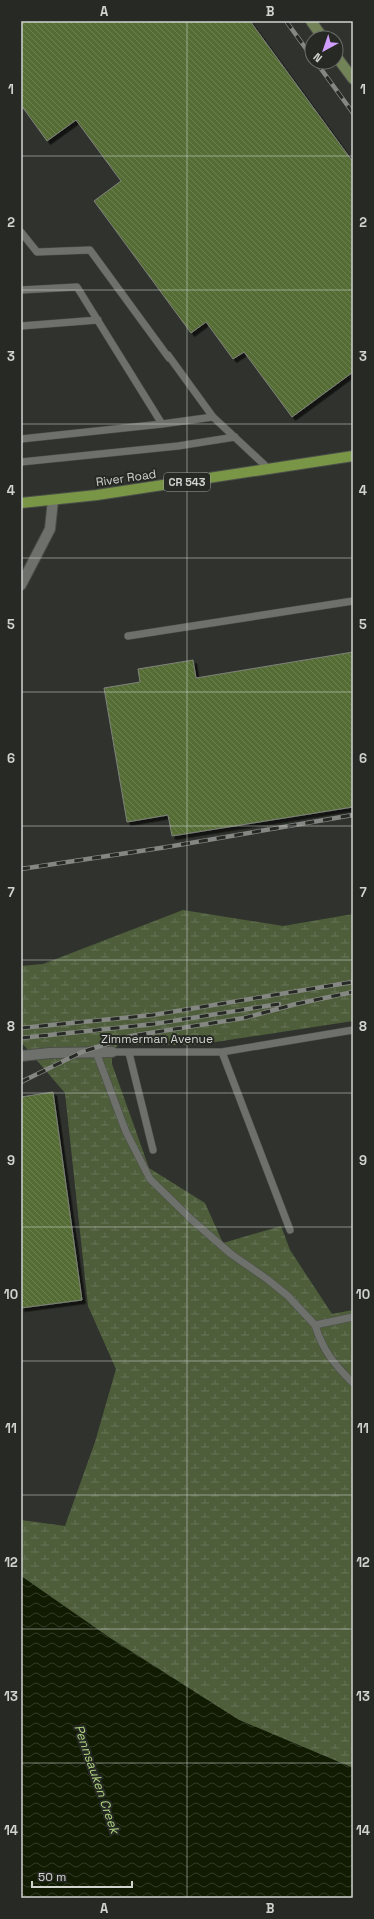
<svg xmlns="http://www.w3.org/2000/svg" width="374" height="1919" viewBox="0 0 374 1919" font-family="'Space Grotesk',sans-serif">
<defs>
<pattern id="wetland-marsh" width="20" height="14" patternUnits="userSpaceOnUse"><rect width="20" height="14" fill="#4e5e3b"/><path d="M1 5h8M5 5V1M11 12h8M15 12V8" fill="none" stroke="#667456"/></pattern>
<pattern id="water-waves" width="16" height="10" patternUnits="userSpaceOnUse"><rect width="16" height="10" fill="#101b01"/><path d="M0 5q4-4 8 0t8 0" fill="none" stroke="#323b25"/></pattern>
<pattern id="building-back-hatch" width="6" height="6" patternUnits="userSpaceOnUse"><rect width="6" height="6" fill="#556d35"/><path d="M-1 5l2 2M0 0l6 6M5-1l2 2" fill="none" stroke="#6c8151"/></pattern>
<filter id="shadow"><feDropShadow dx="3.5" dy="3.5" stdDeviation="0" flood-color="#0009"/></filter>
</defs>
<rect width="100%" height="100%" fill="#30332d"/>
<path fill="url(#wetland-marsh)" d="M183,910L283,926L353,914V1021L196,1045H118L112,1052V1064L149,1168L205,1203L223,1243L281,1226L290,1250L332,1314L353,1310V1768L239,1720L110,1638L21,1576V1520L65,1526L95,1442L116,1369L88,1306L65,1093L21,1042V966L43,964Z"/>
<path fill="url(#water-waves)" d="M21,1576L110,1638L239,1720L353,1768V1898H21Z"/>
<path fill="url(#building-back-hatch)" stroke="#7f827c" filter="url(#shadow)" d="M21,21H250L353,162V372L292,417L244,352L233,359L206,322L191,333L94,201L121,181L76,120L47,141L21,105Z
M353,652V807L172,836L168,815L127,822L104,688L140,682L138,669L193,660L196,678Z
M53,1092L82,1300L21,1308V1097Z"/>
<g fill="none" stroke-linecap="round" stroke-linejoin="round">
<g stroke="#4c4e4a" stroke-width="8">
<path id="lane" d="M21,232L37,252L90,250L169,358
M21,290L77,287L162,424L213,417
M21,326L98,320
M168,355L213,417L270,470
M21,439L162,424
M21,462L178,446L235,437
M128,636L353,601
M96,1052L126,1132L150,1179L192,1220L231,1254L267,1279L288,1296L315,1325L353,1317
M112,1052H222L353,1030
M222,1052L290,1230
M129,1053L153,1150
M315,1325C323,1351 334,1364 353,1383"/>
</g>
<g stroke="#4c4e4a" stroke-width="12">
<path id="street" d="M21,585L50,529L53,500
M21,1056L50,1053L112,1052"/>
</g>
<g stroke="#4c4e4a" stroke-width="12">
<path id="secondary" d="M311,21L323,38
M336,56L353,79"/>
</g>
<g stroke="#4c4e4a" stroke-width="12">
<path id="primary" d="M21,503L97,495L353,456"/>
</g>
<use href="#lane" stroke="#6e716b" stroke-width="7"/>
<use href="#street" stroke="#6e716b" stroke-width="10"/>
<use href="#secondary" stroke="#738358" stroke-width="10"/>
<use href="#primary" stroke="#789645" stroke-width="10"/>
<g stroke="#858782" stroke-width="4.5">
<path id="rail" d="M286,21L312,57
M316,62L353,113
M21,869L167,847L353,815
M21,1028L153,1015L353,982
M21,1038L154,1024L279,1004
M21,1082L82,1052L131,1036L244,1018L296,1004L353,992"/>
</g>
<use href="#rail" stroke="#262924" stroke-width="3" stroke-dasharray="9" stroke-linecap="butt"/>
</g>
<path fill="none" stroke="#d1d3cf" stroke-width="1" stroke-opacity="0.55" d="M187,21V1898M21,156H353M21,290H353M21,424H353M21,558H353M21,692H353M21,826H353M21,960H353M21,1093H353M21,1227H353M21,1361H353M21,1495H353M21,1629H353M21,1763H353"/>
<g text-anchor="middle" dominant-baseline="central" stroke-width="4" stroke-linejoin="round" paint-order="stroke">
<rect fill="#262924" stroke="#9ea09c" stroke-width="1" x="164" y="473" width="46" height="18" rx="3"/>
<g font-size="11" font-weight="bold" fill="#d1d3cf">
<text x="187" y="482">CR 543</text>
</g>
<g font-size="12" fill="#d1d3cf" stroke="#262924">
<text transform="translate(126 478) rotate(-8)">River Road</text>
<text x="157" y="1039">Zimmerman Avenue</text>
</g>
<g font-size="13" font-style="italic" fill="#acd17e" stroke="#262924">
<text transform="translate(97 1779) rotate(71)">Pennsauken Creek</text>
</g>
</g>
<rect width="374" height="1919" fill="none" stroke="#262924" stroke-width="44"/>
<g transform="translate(324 50) rotate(220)"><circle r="19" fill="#262924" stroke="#6a6d68"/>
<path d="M0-3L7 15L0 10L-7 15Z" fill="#d19dfe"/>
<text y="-6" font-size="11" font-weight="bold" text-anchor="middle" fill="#d1d3cf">N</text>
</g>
<path d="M32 1881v6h100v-6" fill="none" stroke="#d1d3cf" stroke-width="2"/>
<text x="38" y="1881" font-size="12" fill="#d1d3cf" stroke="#262924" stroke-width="3" paint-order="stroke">50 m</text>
<rect x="22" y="22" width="330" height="1875" fill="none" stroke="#d1d3cf" stroke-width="1.5"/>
<g font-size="13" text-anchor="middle" font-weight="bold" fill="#d1d3cf">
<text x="104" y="16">A</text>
<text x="270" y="16">B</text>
<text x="11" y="94">1</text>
<text x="363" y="94">1</text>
<text x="11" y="227">2</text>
<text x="363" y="227">2</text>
<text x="11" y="361">3</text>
<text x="363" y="361">3</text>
<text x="11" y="495">4</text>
<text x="363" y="495">4</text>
<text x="11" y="629">5</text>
<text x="363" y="629">5</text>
<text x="11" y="763">6</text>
<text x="363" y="763">6</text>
<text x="11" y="897">7</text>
<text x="363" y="897">7</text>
<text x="11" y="1031">8</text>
<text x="363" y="1031">8</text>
<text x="11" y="1165">9</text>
<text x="363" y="1165">9</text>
<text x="11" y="1299">10</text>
<text x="363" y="1299">10</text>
<text x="11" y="1433">11</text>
<text x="363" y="1433">11</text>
<text x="11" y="1567">12</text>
<text x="363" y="1567">12</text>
<text x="11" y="1701">13</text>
<text x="363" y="1701">13</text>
<text x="11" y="1835">14</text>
<text x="363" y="1835">14</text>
<text x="104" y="1913">A</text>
<text x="270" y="1913">B</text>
</g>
</svg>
